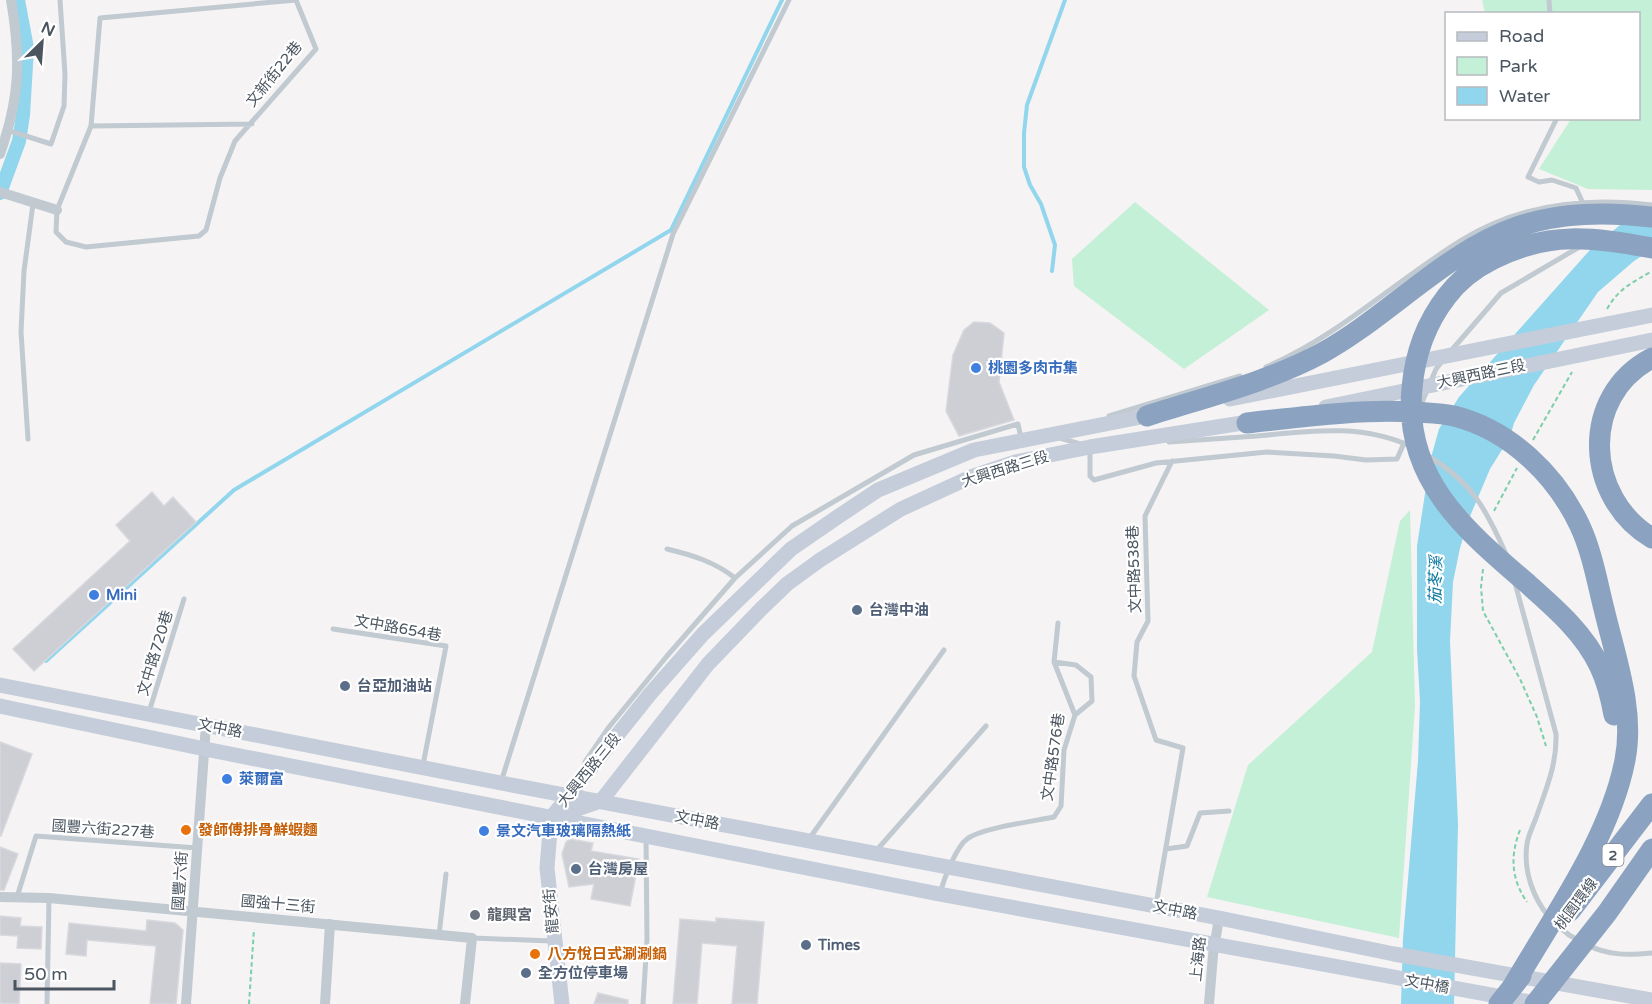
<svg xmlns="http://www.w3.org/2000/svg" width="1652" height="1004" viewBox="0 0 1652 1004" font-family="'Varela Round','Noto Sans TC',sans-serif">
<rect width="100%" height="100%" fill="#f5f3f3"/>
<path fill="#c3f0d7" d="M1482,0H1652V190L1588,189L1539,169L1571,119L1638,118V14L1487,13H1485Z
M1135,202L1269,310L1184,369L1074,286L1072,259Z
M1410,510L1415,706L1399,938L1207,897L1248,765L1372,652L1400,521Z"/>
<path fill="#91d6ed" d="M1652,203V249L1634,261L1598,292L1534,385L1514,423L1510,437L1490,469L1468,521L1460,548L1453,582L1450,641L1458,824L1454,1004H1401L1403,938L1418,761L1420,701L1417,649V546L1430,461L1439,429L1459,397L1589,251L1626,220Z"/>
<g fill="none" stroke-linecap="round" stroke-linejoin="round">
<path stroke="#91d6ed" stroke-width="4" d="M1052,271L1055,245L1041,204L1030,185L1024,167V133L1027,105L1065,0
M46,661L234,490L671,230L782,0"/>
<path stroke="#91d6ed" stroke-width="14" d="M0,193L19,141L23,115L27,48L18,0"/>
</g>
<path fill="#cdcfd5" stroke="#d7d9de" stroke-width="1.5" d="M974,322L990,323L1004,333L999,382L1014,420L959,436L946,411L953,355L964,330Z
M152,492L164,506L173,497L196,522L34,671L13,649L130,541L116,525Z
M0,742L32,754L1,836H0Z
M570,839L593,843L591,851L639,859L630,906L591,899L594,884L569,887L562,854L566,842Z
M0,847L18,854L4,890H0Z
M0,916L21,918L20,926L42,927L41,949L17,948L18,936L0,935Z
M716,918L764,922L757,1004H732L737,946L702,943L697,1004H673L680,919L716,922Z
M147,920L175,923L183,930L176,1004H150L156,946L87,940L86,956L66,954L69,923L146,931Z
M0,963L21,964L19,1004L0,1003Z
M598,993L628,1000V1004H594Z"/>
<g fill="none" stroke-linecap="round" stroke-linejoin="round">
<path stroke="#7bcfa9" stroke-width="2" stroke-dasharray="4.5 3" stroke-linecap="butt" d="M1607,309C1619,288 1632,283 1652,271
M1533,440L1572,372
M1494,511L1517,468
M1483,569L1481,587L1483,611L1520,679L1537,717L1546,746
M1520,830C1510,856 1511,879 1527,902
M249,1004L254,929"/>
<path stroke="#c1c9d1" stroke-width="5" d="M296,0L316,49L235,141L220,178L206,230L199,236L86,247L66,242L56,232L57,210L91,126L100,18Z
M1549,0L1550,14
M1557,118L1528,177L1539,182L1552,180L1576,188L1586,210
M91,126L252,124
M7,130L51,144L64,106L65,74L60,0
M1450,352L1501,293L1581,246
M1266,367C1339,336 1395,281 1462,240C1520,204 1586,197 1652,205
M1420,407L1436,369L1444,359
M1109,416L1240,376
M1060,438L1080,444
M28,439L21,332L24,271L33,204
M1169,442C1199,440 1228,438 1257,436C1309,431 1363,423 1412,447
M1090,449V476L1094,480L1156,463L1267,452L1334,456L1366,460L1397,459L1404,443
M1428,456C1472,482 1486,509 1506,554
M667,549C692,555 715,562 735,578
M1515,583L1556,734C1557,765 1546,789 1536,818C1533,826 1528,836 1527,844C1523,870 1533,898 1549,917
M333,629L446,646L423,765
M1054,662L1076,665L1091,677L1092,701L1075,715
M149,712L184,599
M585,768V762L609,727L667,656L735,578L792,526L914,455L1018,424L1021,438
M501,782L673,234L789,0
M809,839L944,650
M1166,849L1187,846L1200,813L1229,811
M875,852L986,726
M940,893C944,879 956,847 967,839C981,828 1035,821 1054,817L1061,806L1064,750L1075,715L1054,662L1058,623
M17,897L36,836L197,848
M1156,905L1183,748L1156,740L1134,676L1137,642L1148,621L1145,516L1172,461
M1556,924L1569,935L1580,941
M439,935L446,874
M472,938L552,941
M1588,945C1608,956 1630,955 1652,953
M47,1004L49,898
M643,1004L647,940L646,838"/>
<path stroke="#c1c9d1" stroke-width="10" d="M0,154C20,97 21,59 11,0
M0,192L57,210
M0,897L49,898L472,938L465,1004
M186,1004L206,725
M325,1004L330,924
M1209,1004L1213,955L1219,918"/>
<path stroke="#c4cdd9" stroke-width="15" d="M1230,399L1652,315
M1326,407L1652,340
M0,685L501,783L1219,918L1394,954L1652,1000
M0,706L205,749L939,894L1541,1004
M554,817L601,801L708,664L761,609L787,584L820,560L901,509L973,476L1015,462L1090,447L1255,421
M551,818L650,694L703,634L791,549L839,516L878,490L974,450L1156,414
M551,818L547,868L562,1004"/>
<path stroke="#8ba3c0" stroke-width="21" d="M1652,358C1579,396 1585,498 1652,538
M1147,416C1206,397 1268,382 1322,353C1389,316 1445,252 1517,227C1561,212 1606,212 1652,217
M1247,423C1302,417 1358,409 1414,412C1427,413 1441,413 1454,416C1510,430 1556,475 1580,526C1592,552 1597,581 1604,609C1615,656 1635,710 1625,760C1610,838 1553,917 1513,986
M1614,715C1611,698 1607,682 1600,667C1585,634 1555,608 1529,585C1466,531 1403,479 1412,388C1415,353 1426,323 1447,296C1459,280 1475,268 1493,259C1549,231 1592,237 1652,248
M1570,911L1652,804
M1499,1004L1521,976
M1535,1004L1607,913L1652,849"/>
</g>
<g fill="#3f7fe0" stroke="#fff" stroke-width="2">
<circle cx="976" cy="368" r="6"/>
<circle cx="94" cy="595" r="6"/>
<circle cx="227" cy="779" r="6"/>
<circle cx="484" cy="831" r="6"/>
</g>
<g fill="#5c6f8a" stroke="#fff" stroke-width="2">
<circle cx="857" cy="610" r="6"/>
<circle cx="345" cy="686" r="6"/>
<circle cx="576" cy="869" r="6"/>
<circle cx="806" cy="945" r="6"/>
<circle cx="526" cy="973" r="6"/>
</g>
<g fill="#e8710a" stroke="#fff" stroke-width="2">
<circle cx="186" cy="830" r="6"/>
<circle cx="535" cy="954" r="6"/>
</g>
<circle fill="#6b7280" stroke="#fff" stroke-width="2" cx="475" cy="915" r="6"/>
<g text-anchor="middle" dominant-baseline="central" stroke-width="4.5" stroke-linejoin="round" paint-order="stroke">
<rect fill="#fff" stroke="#808890" stroke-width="1.5" x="1602.5" y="844" width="21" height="22" rx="4.5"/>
<g font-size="14" font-weight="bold" fill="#4a5560">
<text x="1613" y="855">2</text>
</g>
<g font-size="15" fill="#4a5560" stroke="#fff">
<text transform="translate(274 74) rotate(-51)">文新街22巷</text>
<text transform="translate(1481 374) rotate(-12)">大興西路三段</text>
<text transform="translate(1005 469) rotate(-17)">大興西路三段</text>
<text transform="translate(1134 569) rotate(-92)">文中路538巷</text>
<text transform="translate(398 628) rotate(10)">文中路654巷</text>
<text transform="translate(155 653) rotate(-73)">文中路720巷</text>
<text transform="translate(220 728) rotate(11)">文中路</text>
<text transform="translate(1053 757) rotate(-82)">文中路576巷</text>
<text transform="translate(589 770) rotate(-51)">大興西路三段</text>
<text transform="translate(697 820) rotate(11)">文中路</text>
<text transform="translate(103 829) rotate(4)">國豐六街227巷</text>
<text transform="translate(180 881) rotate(-86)">國豐六街</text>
<text transform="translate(278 904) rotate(5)">國強十三街</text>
<text transform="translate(1576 904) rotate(-53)">桃園環線</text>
<text transform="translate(1175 910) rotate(11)">文中路</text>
<text transform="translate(551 911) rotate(-95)">龍安街</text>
<text transform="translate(1198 959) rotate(-84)">上海路</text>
<text transform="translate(1427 984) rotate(10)">文中橋</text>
</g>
<g font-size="15" font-weight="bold" fill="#366cbe" stroke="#fff" text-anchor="start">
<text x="988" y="368">桃園多肉市集</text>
<text x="106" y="595">Mini</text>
<text x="239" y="779">萊爾富</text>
<text x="496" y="831">景文汽車玻璃隔熱紙</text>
</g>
<g font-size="15" font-weight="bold" fill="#4e5e75" stroke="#fff" text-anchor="start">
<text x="869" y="610">台灣中油</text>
<text x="357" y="686">台亞加油站</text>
<text x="588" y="869">台灣房屋</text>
<text x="818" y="945">Times</text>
<text x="538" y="973">全方位停車場</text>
</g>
<g font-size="15" font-weight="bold" fill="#c56008" stroke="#fff" text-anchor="start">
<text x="198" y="830">發師傅排骨鮮蝦麵</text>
<text x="547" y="954">八方悅日式涮涮鍋</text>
</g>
<g font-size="15" font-weight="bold" fill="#5b616d" stroke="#fff" text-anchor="start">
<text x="487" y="915">龍興宮</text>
</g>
<g font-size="16" font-style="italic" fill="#0d7ba0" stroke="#fff">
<text transform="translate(1436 580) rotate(-89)">茄苳溪</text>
</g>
</g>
<rect x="1445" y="12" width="195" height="108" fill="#ffffff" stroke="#b7bbbf" stroke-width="1.5"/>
<rect x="1457" y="32" width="30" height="9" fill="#c4cdd9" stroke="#b7bbbf" stroke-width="1.5"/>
<text x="1499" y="42" font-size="18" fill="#4a5560">Road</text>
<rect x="1457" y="57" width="30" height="18" fill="#c3f0d7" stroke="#b7bbbf" stroke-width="1.5"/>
<text x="1499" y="72" font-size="18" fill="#4a5560">Park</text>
<rect x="1457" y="87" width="30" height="18" fill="#91d6ed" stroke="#b7bbbf" stroke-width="1.5"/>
<text x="1499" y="102" font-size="18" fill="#4a5560">Water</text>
<g transform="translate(42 42) rotate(25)" stroke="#ffffff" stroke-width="4.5" paint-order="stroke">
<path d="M0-4.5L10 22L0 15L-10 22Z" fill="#4a5560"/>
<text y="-9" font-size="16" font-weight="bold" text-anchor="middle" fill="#4a5560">N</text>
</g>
<path d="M15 980v9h99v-9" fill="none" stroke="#4a5560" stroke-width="3"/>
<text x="24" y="980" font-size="18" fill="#4a5560" stroke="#ffffff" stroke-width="4.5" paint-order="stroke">50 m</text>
</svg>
